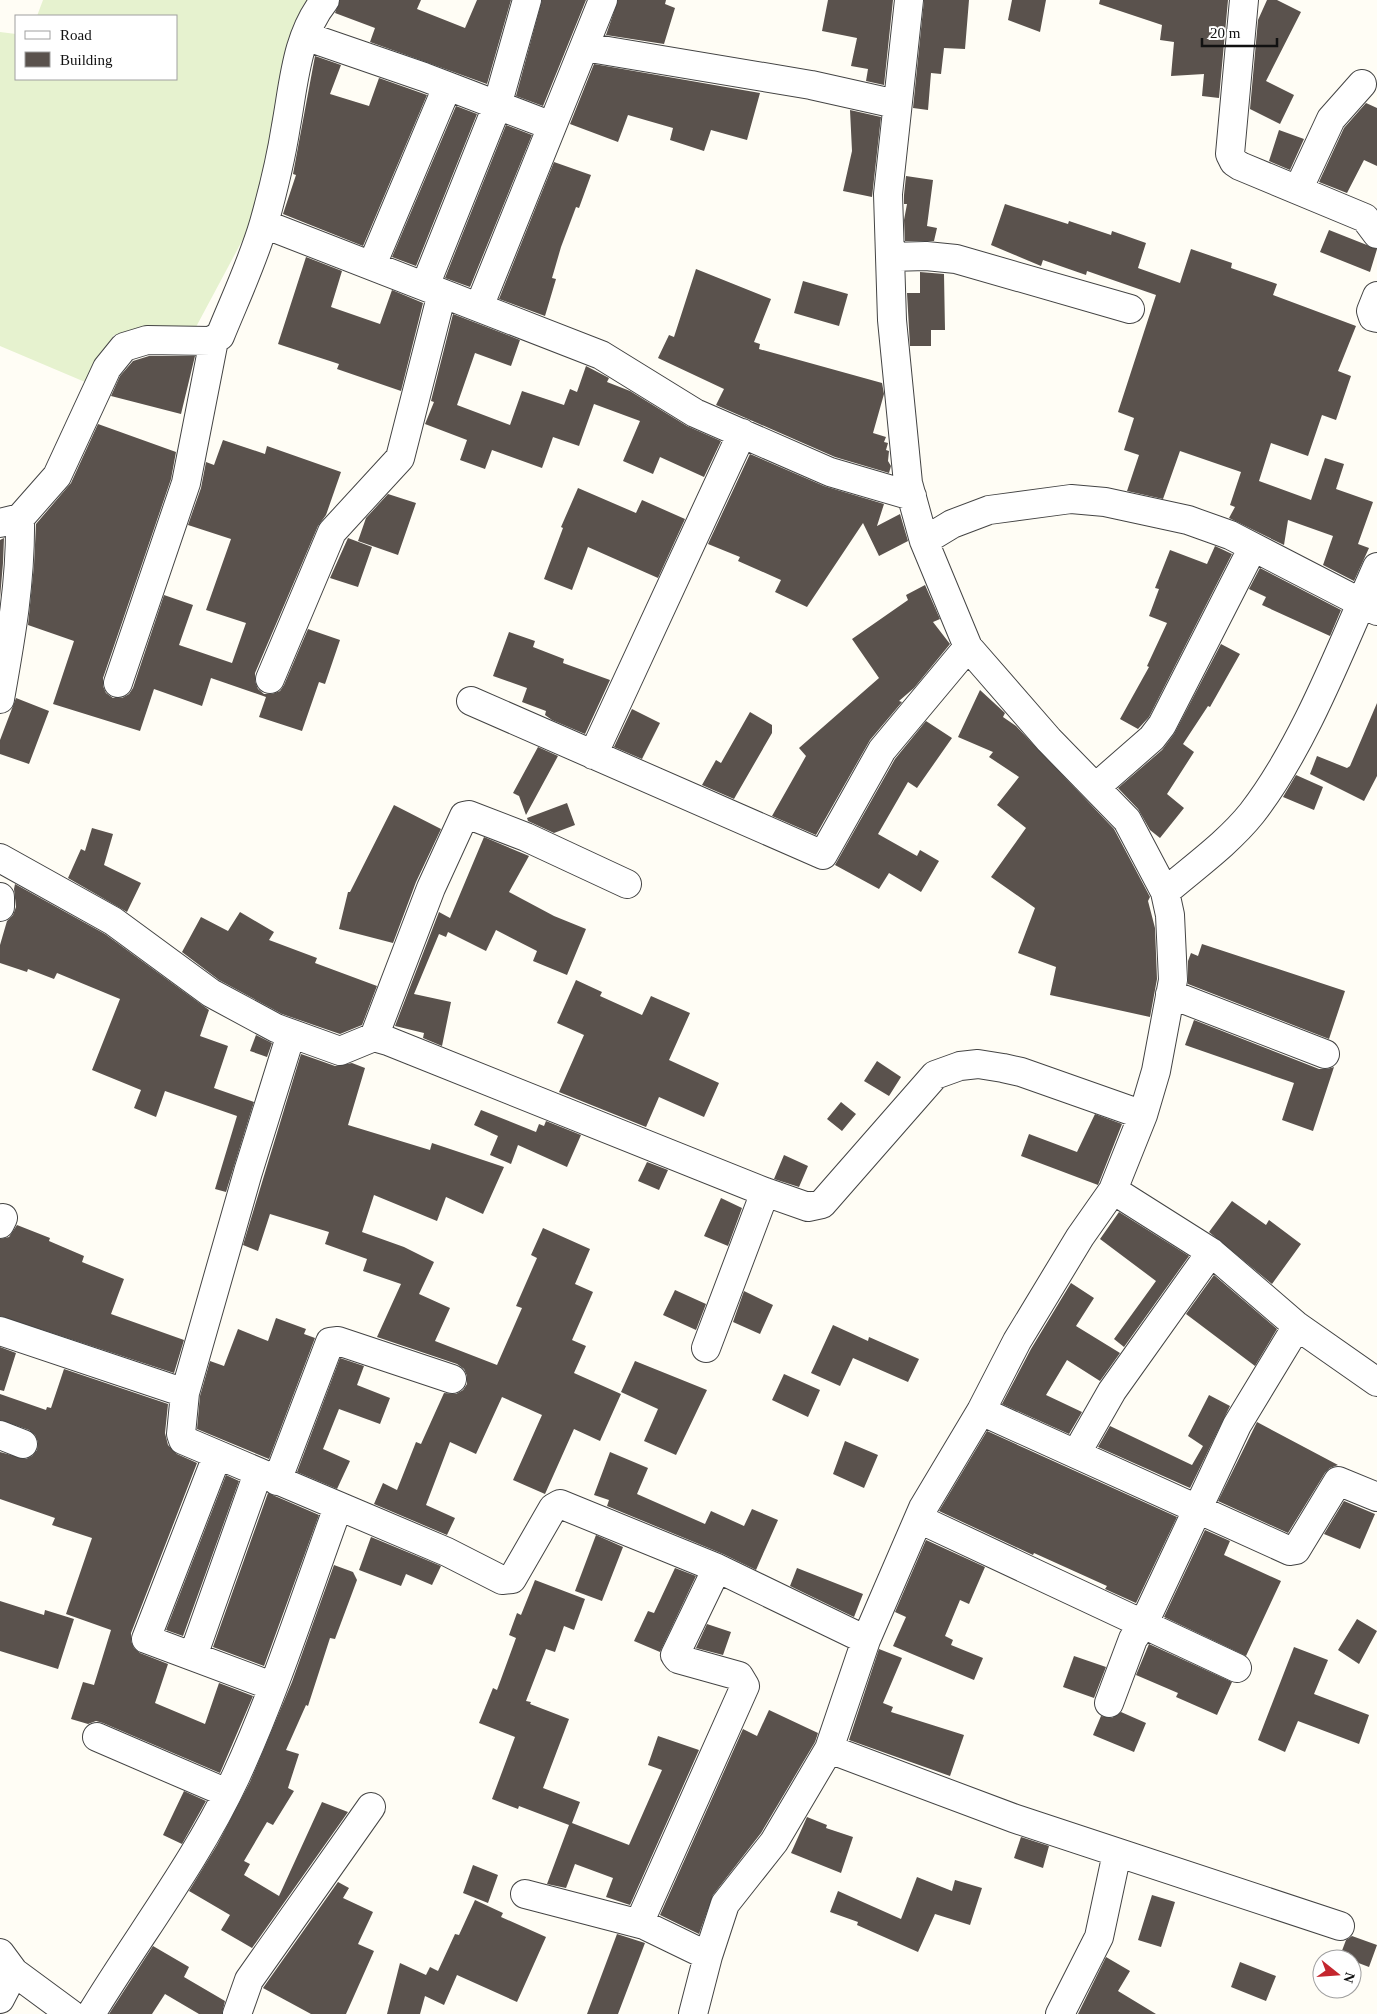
<svg xmlns="http://www.w3.org/2000/svg" width="1377" height="2014" viewBox="0 0 1377 2014" font-family="'Times New Roman',serif">
<rect width="100%" height="100%" fill="#fffdf5"/>
<path fill="#e6f2cf" d="M43,0H311L266,196L196,327L114,335L85,382L0,346V32L16,34V79H176V16H37Z"/>
<path fill="#5a524d" d="M340,0H421L417,9L465,28L477,0H511L487,84L370,42L375,28L335,13Z
M542,0H586L543,106L516,96Z
M618,0H666L665,4L675,8L664,44L606,35Z
M828,0H893L884,85L866,81L868,69L851,66L857,38L822,31Z
M924,0H969L965,49L944,48L941,74L931,73L928,110L913,108Z
M1012,0H1046L1040,32L1008,20Z
M1100,0H1228L1219,98L1202,96L1204,74L1171,76L1174,42L1160,40L1162,25L1099,4Z
M1267,0H1277L1301,12L1266,81L1294,95L1280,124L1250,109L1258,20Z
M315,56L341,65L330,94L369,106L379,78L427,95L363,246L283,214L296,175L293,174Z
M594,64L760,93L747,140L711,130L704,151L670,140L673,128L628,115L618,142L570,124Z
M1366,103L1377,108V166L1364,160L1347,193L1319,182L1344,128Z
M456,106L477,114L416,266L392,257Z
M850,110L881,117L872,197L843,191L852,151Z
M506,125L532,135L470,287L445,278Z
M1279,130L1304,139L1290,170L1269,161Z
M554,162L591,175L579,208L576,207L561,247L552,278L556,279L545,316L499,299Z
M906,176L933,180L927,226L937,228L934,241H905L904,220L907,204H904V195Z
M1005,204L1068,224L1069,221L1111,235L1112,231L1146,243L1138,268L1180,283L1191,249L1232,263L1231,268L1277,284L1273,295L1356,326L1338,371L1351,376L1336,420L1322,415L1308,456L1271,443L1259,481L1311,500L1325,458L1344,464L1336,489L1373,502L1358,544L1369,548L1354,581L1323,565L1333,536L1288,520L1284,545L1229,518L1235,507L1230,505L1241,472L1180,451L1163,499L1127,491L1139,455L1124,450L1134,418L1118,412L1156,295L1087,271L1086,275L1043,260L1041,266L991,245Z
M1329,230L1377,249L1370,272L1320,252Z
M306,257L342,271L331,307L380,324L392,290L423,303L401,391L337,369L339,364L278,344Z
M696,269L771,299L754,342L760,344L759,349L882,383L884,394L873,433L886,437L884,442L888,443L886,450L889,451L888,461L891,466L889,473L835,457L716,405L724,389L658,358L669,335L674,337Z
M920,272L944,274L945,330H931V346H910L907,293H920Z
M803,281L848,294L839,326L794,313Z
M453,314L520,340L511,366L475,353L457,405L510,425L522,391L564,405L570,389L577,392L586,366L609,378L607,382L630,391L687,426L721,441L704,477L660,457L653,474L623,461L640,421L594,404L579,446L553,437L542,468L492,450L485,469L460,460L467,440L425,424L434,402L431,401Z
M149,356H195L181,414L111,396L120,376L133,361Z
M98,424L176,452L171,479L103,678V686L106,693L113,698H122L129,694L133,688L164,595L193,605L179,645L232,663L246,623L206,610L231,539L188,525L201,488L206,462L214,465L223,440L265,454L267,446L341,472L326,515L318,526L255,673V681L258,689L264,694H272L280,691L284,685L308,629L340,640L325,684L319,682L302,731L259,717L266,697L211,678L202,706L154,689L140,731L53,704L74,641L28,625L34,565L36,524L71,483Z
M750,454L824,486L884,504L877,526L900,514L908,541L879,556L863,523L807,607L775,592L781,580L738,561L740,557L708,544Z
M578,488L636,513L642,500L685,519L658,578L588,547L572,590L544,579L563,528L561,527Z
M388,494L416,503L398,555L358,541L366,518Z
M4,538L3,563L0,598V540Z
M348,538L372,547L358,587L330,578Z
M1215,546L1232,554L1149,717L1138,729L1120,719L1149,667L1147,666L1167,623L1149,616L1159,589L1155,588L1170,550L1207,564Z
M1260,568L1341,610L1330,636L1262,605L1266,597L1249,589Z
M925,585L940,619L933,622L950,644L914,688L899,701L902,702L870,740L816,835L772,816L806,756L799,748L879,678L852,639L908,600L906,595Z
M509,632L535,641L533,647L564,659L563,663L610,680L585,734L552,720L545,715L546,711L522,702L527,688L493,676Z
M1221,644L1240,654L1210,707L1208,706L1183,744L1194,752L1167,794L1184,808L1160,838L1150,830L1138,809L1118,788L1162,750L1174,734Z
M980,690L1005,713L1003,717L1016,726L1114,829L1150,897L1148,901L1155,928L1157,979L1150,1017L1050,995L1056,967L1018,953L1035,908L991,877L1026,828L997,805L1019,777L989,757L993,752L958,737Z
M16,698L49,711L29,764L0,754V740Z
M1377,703V776L1364,801L1310,774L1317,756L1347,768L1350,766Z
M632,709L660,723L642,759L614,747Z
M750,712L772,725V733L734,799L702,785L716,760L721,763Z
M926,721L952,738L917,788L908,782L878,834L917,856L920,850L939,861L921,892L889,873L879,889L835,865L895,759Z
M538,747L558,756L526,815L519,796L513,793Z
M1296,775L1323,787L1314,810L1283,797Z
M567,803L575,825L554,833L528,821L527,818Z
M394,805L441,829L416,882L393,943L339,929L348,892H350Z
M92,828L113,834L104,865L141,883L127,912L68,878L81,849L85,851Z
M484,837L529,856L509,892L554,916L586,929L567,975L533,961L537,951L496,930L486,951L448,932L446,937L439,934L414,994L451,1002L442,1046L423,1038L424,1033L395,1026L439,912L450,918Z
M15,884L105,934L209,1010L200,1036L228,1046L214,1088L254,1102L226,1192L215,1189L237,1116L165,1091L156,1117L134,1108L141,1090L92,1070L120,999L57,973L54,979L28,969L27,972L0,963V945L7,921L13,915L16,907L14,889Z
M240,912L274,932L269,940L317,958L315,963L377,986L362,1025L340,1034L282,1014L219,980L182,952L201,917L228,931Z
M1202,944L1345,991L1329,1039L1188,984V961L1191,953L1198,956Z
M576,980L602,992L600,996L642,1015L651,996L690,1013L669,1060L719,1083L704,1117L659,1097L646,1127L559,1092L584,1035L557,1023Z
M1194,1020L1319,1069H1327L1334,1067L1313,1131L1282,1120L1294,1083L1185,1045Z
M256,1035L272,1043L267,1057L250,1051Z
M301,1054L335,1066L352,1063L365,1068L348,1125L430,1150L432,1143L504,1167L483,1214L446,1197L437,1221L374,1195L362,1232L404,1247L434,1262L419,1294L450,1308L435,1341L497,1365L522,1308L516,1306L537,1258L531,1255L543,1228L590,1249L575,1284L593,1292L572,1340L586,1346L574,1373L621,1394L600,1441L574,1429L545,1494L513,1480L542,1415L502,1397L476,1454L450,1442L426,1505L455,1518L447,1535L374,1504L383,1483L397,1490L416,1442L421,1444L444,1393L456,1394L463,1390L467,1384V1376L464,1369L457,1364L377,1337L401,1284L363,1271L367,1259L325,1244L329,1232L270,1214L258,1251L243,1245Z
M877,1061L901,1077L889,1096L864,1081Z
M841,1102L856,1114L842,1131L827,1119Z
M481,1110L536,1132L539,1124L544,1126L546,1121L581,1135L567,1167L518,1145L511,1164L490,1155L498,1136L474,1125Z
M1095,1114L1122,1124L1098,1185L1021,1156L1029,1134L1077,1152Z
M784,1155L808,1166L799,1187L774,1179Z
M647,1162L668,1170L659,1190L638,1181Z
M721,1198L742,1208L728,1246L704,1236Z
M1232,1201L1266,1225L1269,1220L1301,1244L1272,1284L1209,1232Z
M1119,1212L1189,1256L1124,1347L1114,1339L1156,1281L1100,1239Z
M17,1225L50,1238L49,1241L84,1256L82,1262L124,1279L111,1314L184,1340L174,1373L0,1316V1239L9,1237Z
M1214,1275L1277,1329L1255,1366L1186,1314Z
M1071,1283L1094,1298L1076,1326L1120,1353L1100,1381L1067,1360L1046,1395L1082,1412L1069,1434L1002,1404L1031,1349Z
M675,1290L706,1304L696,1330L663,1315Z
M744,1291L773,1305L760,1334L733,1322Z
M276,1318L306,1329L304,1334L315,1338L269,1459L197,1429L200,1396L210,1361L224,1366L238,1329L268,1341Z
M833,1325L868,1341L869,1337L919,1359L908,1382L853,1358L840,1386L811,1373Z
M0,1347L16,1353L4,1391L0,1390Z
M340,1358L364,1366L357,1385L390,1398L380,1424L339,1409L323,1449L350,1461L337,1489L297,1472Z
M635,1361L707,1390L676,1455L644,1441L658,1409L621,1392Z
M64,1369L168,1404L165,1433L168,1445L177,1454L197,1463L131,1633V1641L134,1648L140,1653L168,1664L155,1703L205,1724L219,1683L253,1696L220,1773L103,1723L96,1721L88,1724L71,1719L83,1682L94,1685L111,1630L66,1614L92,1538L52,1525L55,1518L0,1499V1452L26,1459L32,1456L37,1450L38,1442L35,1435L29,1430L0,1420V1394L46,1410L47,1407L51,1408Z
M784,1374L820,1390L808,1417L772,1400Z
M1209,1395L1230,1406L1190,1488L1098,1447L1110,1426L1192,1465L1203,1446L1188,1436Z
M1257,1422L1338,1465L1330,1468L1325,1473L1288,1533L1218,1501Z
M987,1431L1177,1517L1136,1603L1105,1589L1107,1586L1034,1553L1033,1555L939,1511Z
M845,1441L878,1455L864,1488L833,1474Z
M610,1452L648,1468L637,1494L705,1524L711,1511L744,1526L752,1509L778,1520L756,1570L723,1554L607,1506L609,1500L594,1495Z
M226,1475L239,1481L183,1636L166,1630Z
M268,1493L319,1515L264,1666L213,1647Z
M1344,1501L1375,1514L1360,1549L1324,1534Z
M1205,1530L1230,1541L1224,1555L1281,1581L1246,1656L1164,1617Z
M596,1535L623,1547L602,1601L575,1591Z
M371,1537L441,1566L432,1585L406,1574L401,1586L359,1570Z
M926,1540L985,1567L969,1604L960,1600L945,1636L953,1640L951,1645L983,1658L974,1680L893,1646L906,1617L895,1612Z
M334,1565L353,1572L357,1580L335,1639L330,1638L308,1706L306,1705L286,1750L299,1754L288,1788L294,1791L273,1825L267,1822L244,1861L250,1864L244,1875L279,1896L322,1802L348,1812L252,1948L221,1930L230,1915L189,1891L217,1845L250,1782L292,1682Z
M675,1568L696,1576L660,1652L634,1641L648,1611L654,1613Z
M797,1568L863,1594L854,1617L790,1586Z
M535,1580L585,1599L574,1630L564,1626L555,1652L546,1649L526,1701L531,1702L530,1704L569,1719L543,1788L580,1802L572,1823L629,1845L662,1770L648,1765L658,1736L699,1750L630,1905L606,1897L613,1878L575,1864L566,1888L547,1884L569,1825L519,1806L518,1809L492,1799L515,1737L479,1723L493,1688L497,1690L516,1638L509,1635L517,1613L521,1615Z
M0,1601L44,1615L45,1610L74,1619L58,1669L0,1651Z
M1357,1619L1377,1631L1359,1664L1338,1650Z
M707,1624L731,1632L723,1655L696,1648Z
M1149,1644L1232,1682L1217,1715L1176,1697L1178,1693L1136,1675Z
M1294,1647L1328,1660L1314,1694L1369,1715L1359,1744L1298,1721L1285,1752L1258,1740Z
M879,1649L902,1658L883,1703L893,1707L891,1712L964,1735L950,1776L849,1740Z
M1074,1656L1106,1667L1094,1698L1063,1687Z
M769,1710L818,1733L815,1742L761,1833L713,1895L699,1934L660,1915L743,1729L757,1736Z
M1121,1712L1146,1723L1134,1752L1093,1735L1101,1716L1112,1718Z
M184,1791L206,1801L182,1844L163,1835Z
M807,1817L827,1825L826,1828L853,1837L841,1873L791,1853Z
M1021,1837L1049,1846L1043,1868L1014,1858Z
M473,1865L498,1875L488,1903L463,1893Z
M917,1877L952,1891L955,1880L982,1888L970,1925L935,1914L918,1952L857,1925L858,1922L830,1912L838,1891L901,1919Z
M338,1882L349,1888L343,1898L373,1912L358,1944L374,1951L346,2014H311L263,1988Z
M1152,1895L1175,1902L1161,1947L1138,1940Z
M475,1900L503,1913L501,1917L546,1937L517,2002L457,1975L444,2005L425,1996L420,2014H387L400,1963L426,1975L430,1967L438,1971L455,1934L459,1935Z
M617,1934L645,1943L618,2014H587Z
M1352,1936L1377,1945L1369,1967L1340,1956L1346,1940Z
M153,1946L189,1967L184,1977L225,2001L222,2014H199L165,1994L152,2014H109Z
M1106,1957L1130,1971L1118,1991L1156,2014H1078Z
M1240,1962L1276,1976L1266,2001L1231,1987Z"/>
<g fill="none" stroke-linecap="round" stroke-linejoin="round">
<g stroke="#444" stroke-width="30">
<path id="minor" d="M1244,0L1230,154L1234,162L1240,166L1365,218L1377,234
M305,36L424,77L552,126
M584,47L603,0
M1298,190L1331,119L1362,84
M264,224L601,355L695,413L830,472L912,496
M890,257L926,256L956,259L1130,309
M372,265L447,87
M425,286L497,106L527,0
M1377,296L1371,311L1373,317L1377,318
M479,307L584,47L811,85L896,104
M0,523L20,518L57,476L107,368L124,347L147,340L210,341L220,336C235,299 253,261 264,223C273,191 281,158 286,126C294,83 296,36 325,0
M924,541L952,524L989,510L1071,499L1105,502L1188,520L1230,535L1377,611
M270,679L332,532L400,458L442,293
M118,683L186,483L214,340
M0,699C11,637 21,581 20,518
M471,701L823,855L882,750L968,647
M593,755L742,433
M1096,787L1152,738L1162,725L1253,547
M0,858L113,921L211,993L276,1028L340,1051L374,1037L388,1041L765,1192L808,1207L822,1204L935,1075L960,1066L978,1064L1003,1068L1021,1072L1143,1115
M1165,892C1194,867 1228,843 1252,813C1304,746 1342,645 1377,567
M0,897V907
M1170,994L1325,1054
M374,1037L431,888L464,816L469,815L526,837L627,884
M1113,1190L1211,1252L1297,1326L1377,1382
M0,1224L3,1218
M0,1331L185,1393L181,1434L183,1440L447,1552L502,1580L512,1579L553,1508L560,1504L717,1568L866,1640
M706,1348L765,1192
M185,1393L248,1172L291,1034
M981,1411L1290,1551L1296,1550L1338,1481L1377,1497
M0,1435L23,1444
M1076,1454L1112,1391L1211,1252
M217,1456L146,1639L272,1686
M277,1481L330,1342L338,1341L452,1379
M919,1519L1237,1668
M193,1656L258,1473
M1109,1703L1133,1639L1144,1623L1237,1425L1297,1326
M97,1737L227,1793
M829,1749L1013,1818L1340,1926
M525,1894L644,1925
M0,1953L14,1972L71,2014
M708,1956L644,1925L641,1919L745,1686L739,1676L678,1659L675,1655L717,1568
M0,1999L14,1972
M91,2014C139,1935 197,1860 236,1776C276,1689 305,1597 338,1507
M237,2014L249,1980L371,1807
M693,2014L708,1956L725,1904L774,1842L829,1749L866,1640L923,1508L981,1411L1017,1341L1080,1237L1113,1190L1143,1115L1156,1071L1173,980L1170,915L1165,892L1127,820L1049,740L968,647L924,541L908,483L892,320L888,194L909,0
M1060,2014L1099,1937L1117,1853"/>
</g>
<use href="#minor" stroke="#fff" stroke-width="28"/>
</g>
<rect x="15" y="15" width="162" height="65" fill="#ffffff" stroke="#a0a0a0"/>
<rect x="25" y="31" width="25" height="8" fill="#ffffff" stroke="#a0a0a0"/>
<text x="60" y="40" font-size="15" fill="#111111">Road</text>
<rect x="25" y="52" width="25" height="15" fill="#5a524d" stroke="#a0a0a0"/>
<text x="60" y="65" font-size="15" fill="#111111">Building</text>
<g transform="translate(1337 1974) rotate(107)"><circle r="24" fill="#ffffff" stroke="#a0a0a0"/>
<path d="M0-4L9 19L0 12L-9 19Z" fill="#c4262e"/>
<text y="-8" font-size="14" font-weight="bold" text-anchor="middle" fill="#111111">N</text>
</g>
<path d="M1202 38v8h75v-8" fill="none" stroke="#111111" stroke-width="2.5"/>
<text x="1210" y="38" font-size="15" fill="#111111" stroke="#ffffff" stroke-width="4" paint-order="stroke">20 m</text>
</svg>
